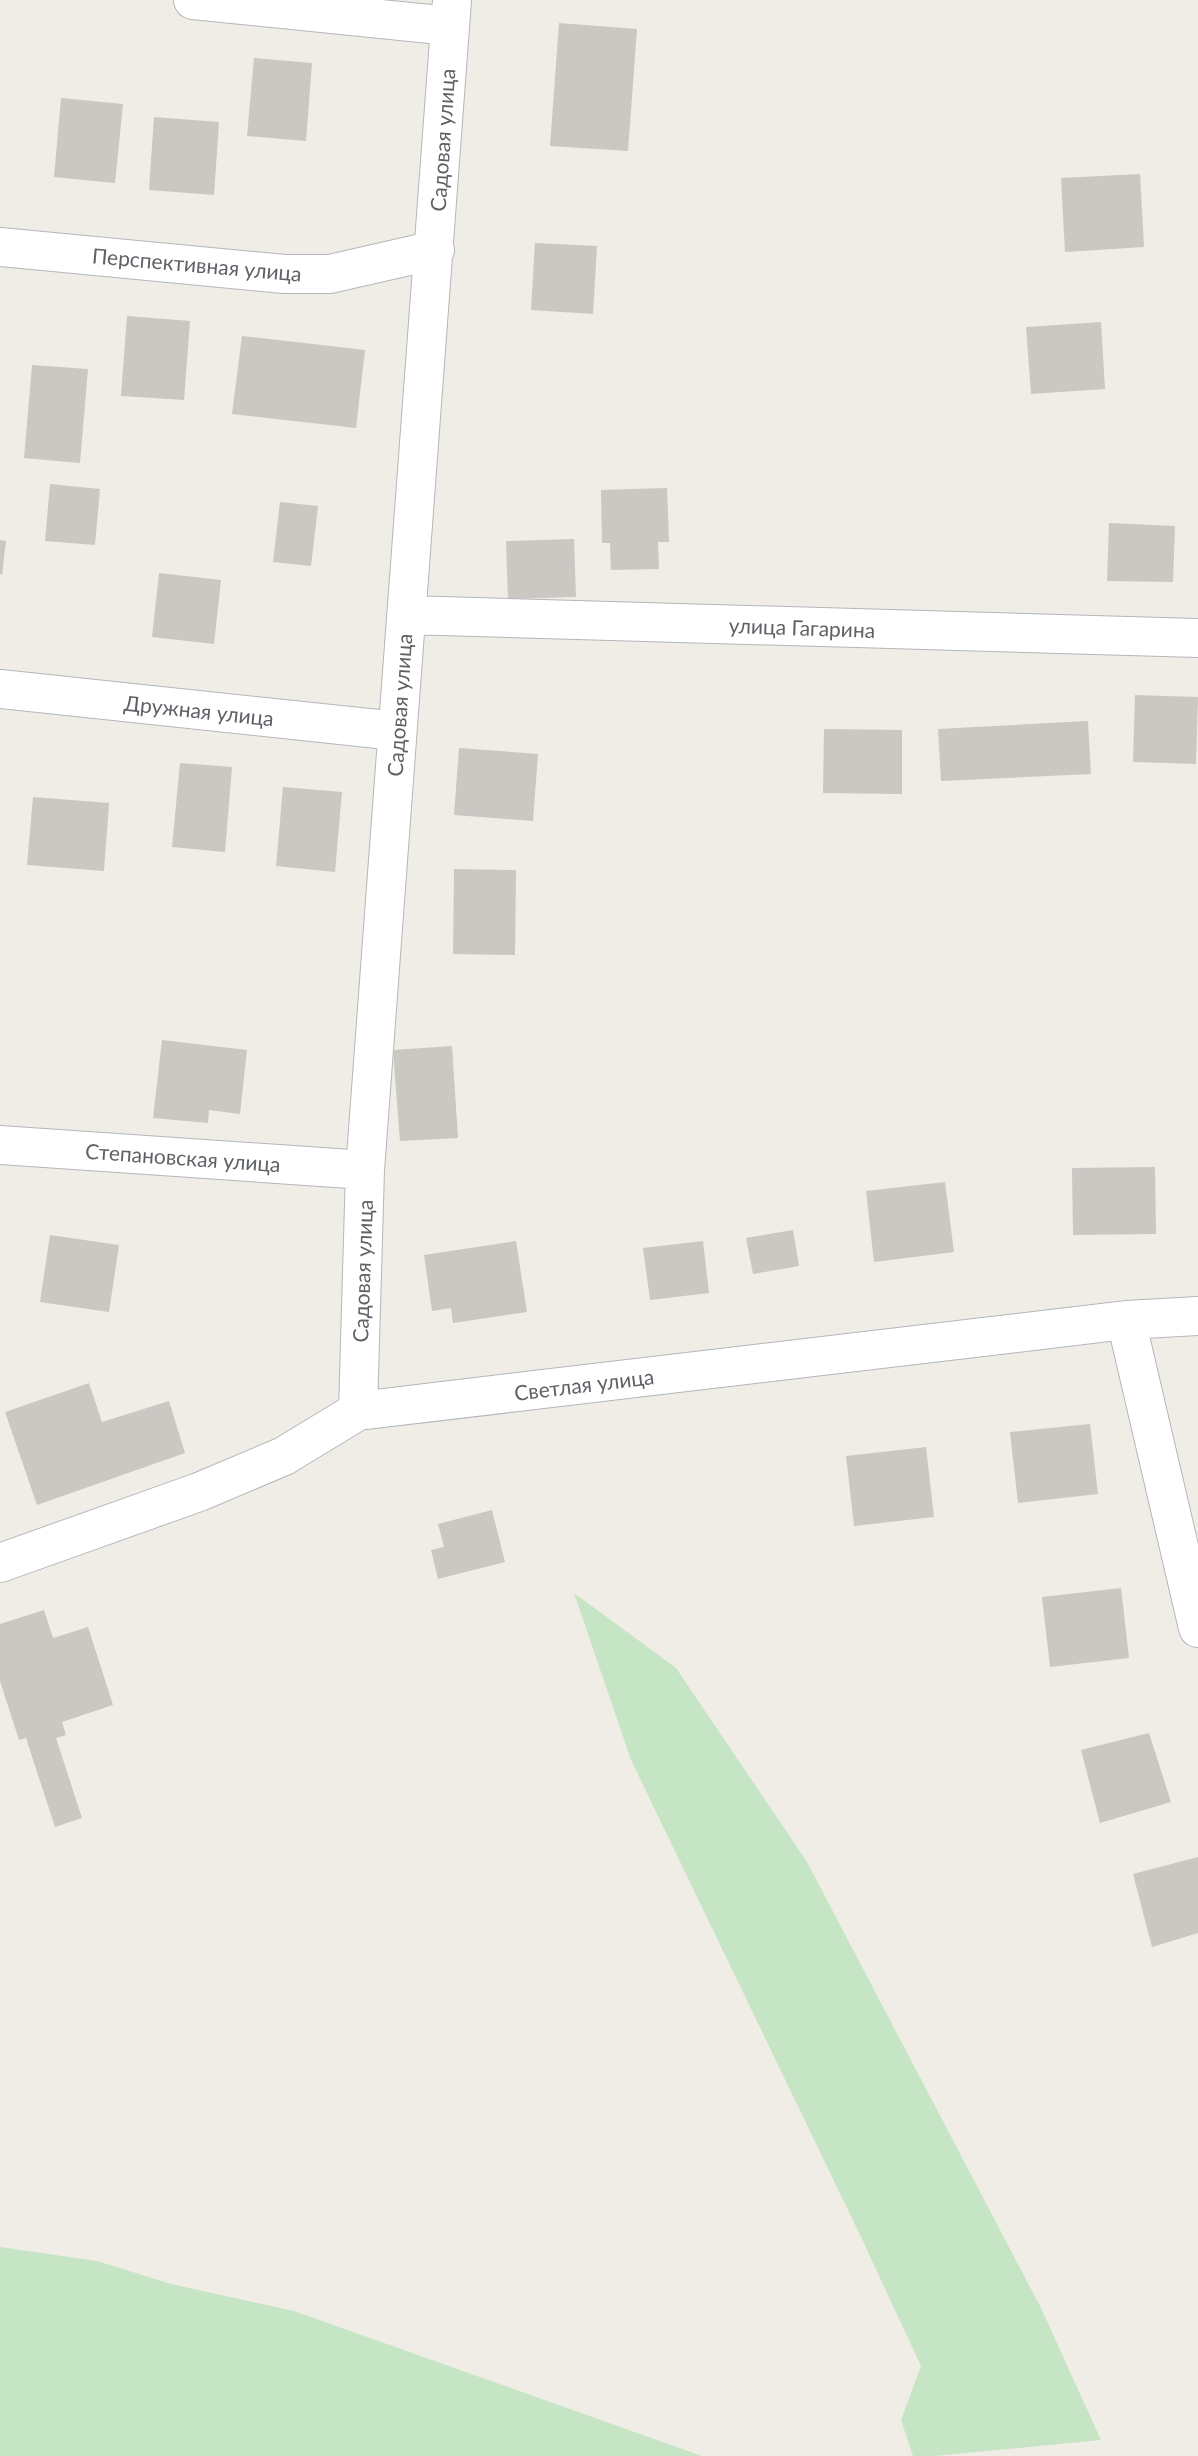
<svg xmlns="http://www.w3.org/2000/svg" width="1198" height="2456" viewBox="0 0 1198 2456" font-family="Lato,sans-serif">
<rect width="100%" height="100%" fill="#efede6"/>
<path fill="#c6e5c4" d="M574,1593L676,1668L807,1862L1041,2308L1101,2440L934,2456H913L901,2420L921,2366L861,2237L631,1760Z
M0,2247L97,2261L171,2284L294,2311L702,2456H0Z"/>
<path fill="#cbc7c3" d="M559,23L637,29L628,151L550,146Z
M254,58L312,63L306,141L247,136Z
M61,98L123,104L115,183L54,177Z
M154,117L219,122L214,195L149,190Z
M1140,174L1144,247L1065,252L1061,178Z
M535,243L597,246L593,314L531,310Z
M127,316L190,321L184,400L121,396Z
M1101,322L1105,389L1031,394L1026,327Z
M242,336L365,350L356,428L232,414Z
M32,365L88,369L80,463L24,458Z
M50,484L100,489L95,545L45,541Z
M667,488L669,542H658L659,569L611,570L610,543H602L601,490Z
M280,502L318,506L311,566L273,562Z
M1109,523L1175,526L1173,582L1107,581Z
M574,539L576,597L508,599L506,541Z
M0,540L6,541L2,575L0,574Z
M159,573L221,580L214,644L152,637Z
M1135,695L1198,697L1196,764L1133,762Z
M1088,721L1091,774L941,781L938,729Z
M824,729L902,730V794L823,793Z
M459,748L538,754L533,821L454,815Z
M180,763L232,767L225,852L172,847Z
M283,787L342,792L335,872L276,866Z
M33,797L109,803L104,871L27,865Z
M454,869L516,870L515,955L453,954Z
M162,1040L247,1050L240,1114L209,1110L208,1123L153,1118Z
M452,1046L458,1138L400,1141L393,1050Z
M1155,1167L1156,1234L1073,1235L1072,1168Z
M945,1182L954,1252L874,1262L866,1191Z
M793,1230L799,1266L753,1274L746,1238Z
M50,1235L119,1245L109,1312L40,1302Z
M516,1241L527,1312L453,1323L451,1308L432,1311L424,1255Z
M703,1241L709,1293L650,1300L643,1248Z
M89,1383L102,1422L169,1401L185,1453L37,1505L5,1412Z
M1090,1424L1098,1494L1018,1503L1010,1432Z
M926,1447L934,1517L854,1526L846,1456Z
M492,1510L505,1562L438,1579L431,1550L444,1547L438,1524Z
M1121,1588L1129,1658L1050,1667L1042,1597Z
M44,1610L53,1638L88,1627L113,1705L62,1722L66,1735L56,1738L82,1818L55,1827L26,1738L19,1740L0,1681V1624Z
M1149,1733L1171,1802L1100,1823L1081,1750Z
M1198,1857V1933L1152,1947L1133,1874Z"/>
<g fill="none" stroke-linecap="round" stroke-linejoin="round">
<g stroke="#b3b7ba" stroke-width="40">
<path id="minor" d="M193,0L450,26
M0,247L284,274H330L435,250
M406,615L1198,638
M0,689L397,731
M0,1145L365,1170
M1126,1320L1198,1628
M358,1411L365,1170L452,0
M0,1563L199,1492L284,1456L358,1411L1126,1320L1198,1316"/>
</g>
<use href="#minor" stroke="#fff" stroke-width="38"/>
</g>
<g text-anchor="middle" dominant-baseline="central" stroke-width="5" stroke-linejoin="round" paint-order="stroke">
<g font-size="21" fill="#5e6266" stroke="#fff">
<text transform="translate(442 140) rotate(-86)">Садовая улица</text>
<text transform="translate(197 264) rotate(5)">Перспективная улица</text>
<text transform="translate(802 627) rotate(2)">улица Гагарина</text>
<text transform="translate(399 705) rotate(-86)">Садовая улица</text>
<text transform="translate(199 710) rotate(6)">Дружная улица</text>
<text transform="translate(183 1157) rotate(4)">Степановская улица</text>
<text transform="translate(362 1271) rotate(-88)">Садовая улица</text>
<text transform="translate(584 1384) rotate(-7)">Светлая улица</text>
</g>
</g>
</svg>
